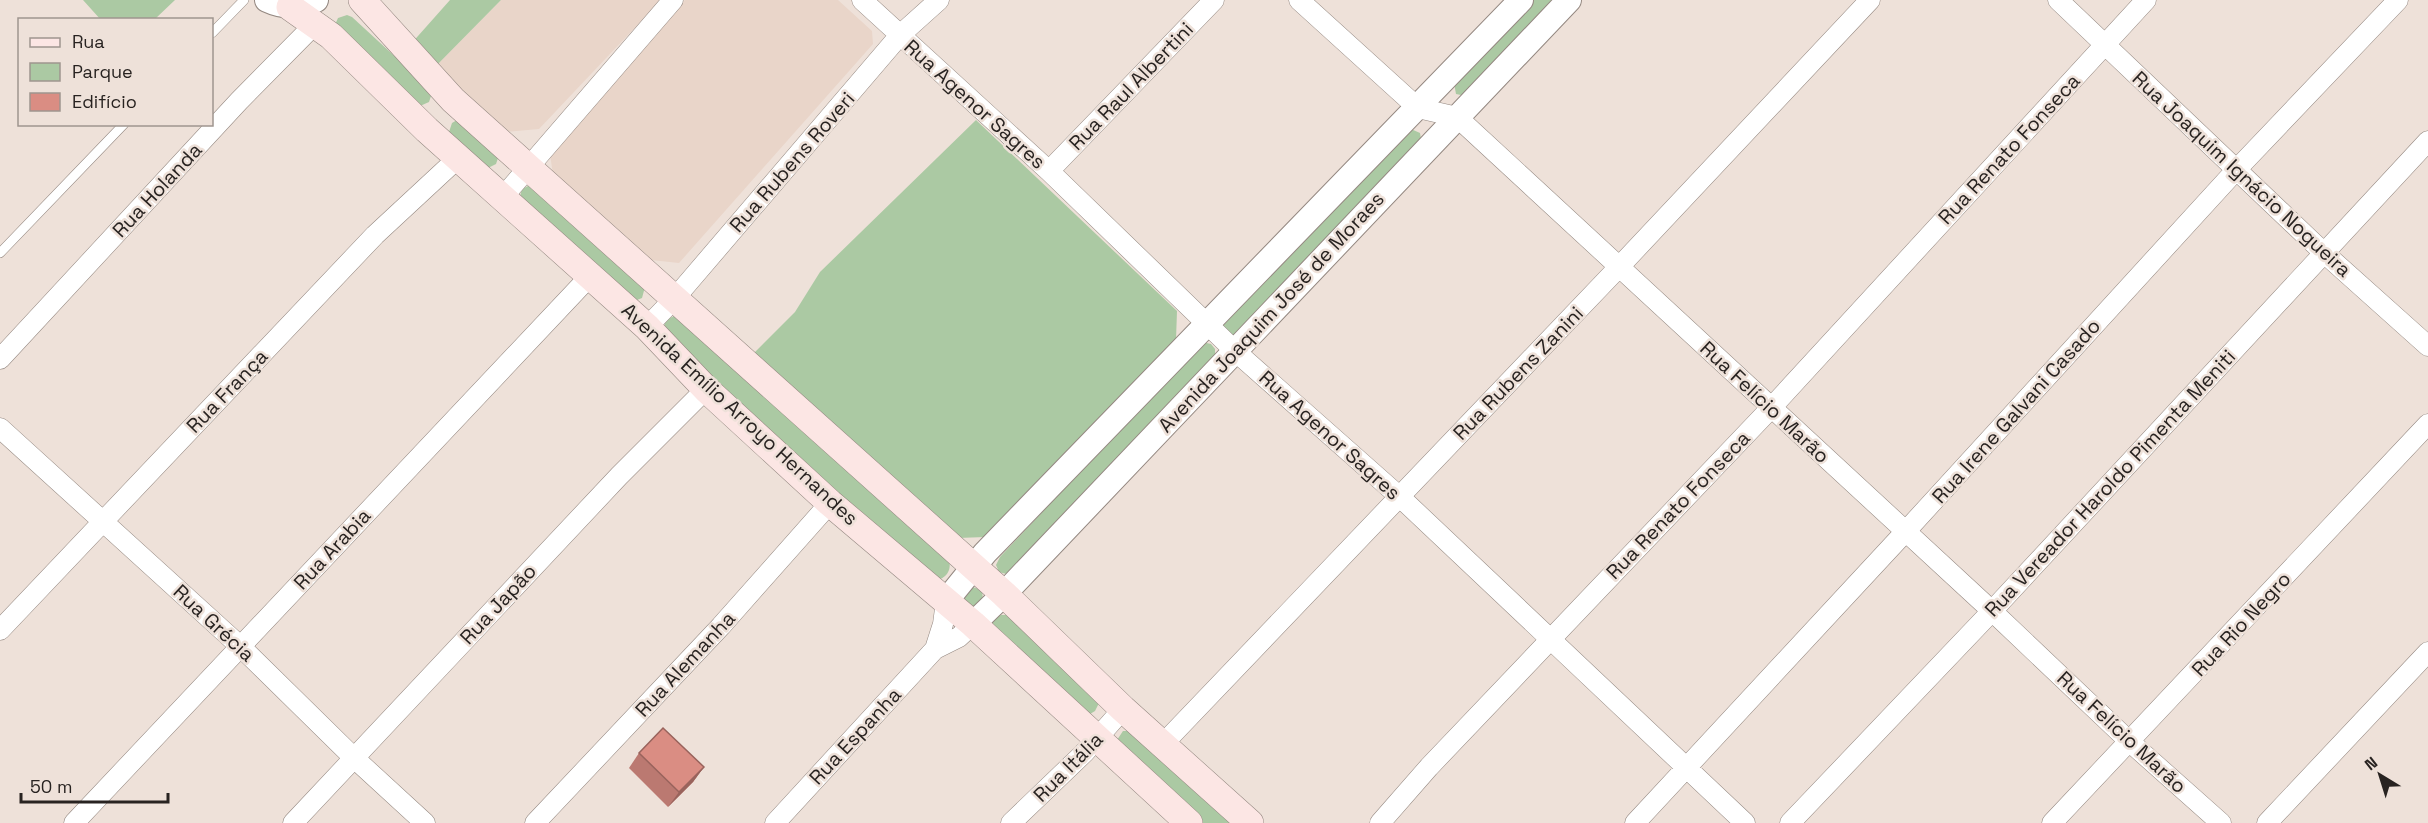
<svg xmlns="http://www.w3.org/2000/svg" width="2428" height="823" viewBox="0 0 2428 823" font-family="'Space Grotesk',sans-serif">
<rect width="100%" height="100%" fill="#eee1d9"/>
<path fill="#e9d5c9" d="M501,0H661L539,129L505,132L435,67Z
M685,0H838L872,31L873,44L679,263L651,260L553,175L549,147Z"/>
<path fill="#abc9a3" d="M83,0H175L155,19L101,20Z
M450,0H501L435,67L410,45Z
M1532,0H1558L1466,96L1456,94L1454,83Z
M347,15L352,17L427,86L431,96L429,102L420,106L334,27L338,18Z
M457,120L498,158L496,164L488,168L449,132L452,123Z
M976,120L1177,311L1176,340L986,537L957,538L754,353L795,312L820,272Z
M1411,129L1420,133L1421,139L1235,337L1222,325Z
M530,185L645,287L642,298L637,300L519,200L522,189Z
M676,315L949,559C951,568 949,575 940,579L835,497L663,329L666,320Z
M1202,342L1211,344L1215,349V355L1010,575L999,572L996,565L1000,557Z
M969,587C986,587 986,599 975,609L962,602Z
M1001,615H1007L1099,703L1095,711L1090,714L990,625L993,620Z
M1123,731H1134L1238,823H1200L1117,740Z"/>
<g fill="none" stroke-linecap="round" stroke-linejoin="round">
<g stroke="#948881" stroke-width="10">
<path id="service" d="M212,33L244,0
M0,253L124,124"/>
</g>
<g stroke="#948881" stroke-width="21">
<path id="minor" d="M862,0L1049,171L1235,351L1400,497L1745,823
M1299,0L1418,108L1457,117L1992,611L2130,742L2221,823
M2058,0L2323,252L2428,346
M1049,171L1214,0
M502,198L673,0
M647,327L675,298L900,35L939,0
M0,359L239,101L316,23
M0,428L241,647L353,757L425,823
M0,630L375,235L458,158
M935,649L943,624L946,601
M1163,744L1619,267L1870,0
M74,823L591,275
M293,823L619,476L706,389
M535,823L721,626L830,503
M775,823L935,649L959,637L973,624
M1011,823L1084,753L1123,709
M1380,823L1429,767L1771,408L2146,0
M1635,823L1906,531L2237,169L2398,0
M1790,823L1992,611L2428,141
M2052,823L2428,424
M2267,823L2428,652"/>
</g>
<g stroke="#948881" stroke-width="26">
<path id="tertiary" d="M267,0C284,8 298,7 316,0
M946,601L985,553L1521,0
M973,624L1004,594L1569,0"/>
</g>
<g stroke="#948881" stroke-width="28">
<path id="secondary" d="M362,0L453,100L1004,594L1123,709L1250,823
M290,7L331,36L427,130L647,327L706,389L830,503L973,624L1189,823"/>
</g>
<use href="#service" stroke="#fff" stroke-width="9"/>
<use href="#minor" stroke="#fff" stroke-width="20"/>
<use href="#tertiary" stroke="#fff" stroke-width="24"/>
<use href="#secondary" stroke="#fce6e4" stroke-width="27"/>
</g>
<path fill="#bb7971" d="M639,753L704,767L693,782L668,807L629,768Z"/>
<path fill="#99635c" d="M704,767L693,782L668,807L679,792Z"/>
<path fill="#da8d83" stroke="#99635c" stroke-width="1.5" d="M663,728L704,767L679,792L639,753Z"/>
<g text-anchor="middle" dominant-baseline="central" stroke-width="5" stroke-linejoin="round" paint-order="stroke">
<g font-size="20" fill="#282321" stroke="#eee1d9">
<text transform="translate(1131 86) rotate(-46)">Rua Raul Albertini</text>
<text transform="translate(975 104) rotate(42)">Rua Agenor Sagres</text>
<text transform="translate(2009 149) rotate(-47)">Rua Renato Fonseca</text>
<text transform="translate(792 162) rotate(-49)">Rua Rubens Roveri</text>
<text transform="translate(2242 174) rotate(43)">Rua Joaquim Ignácio Nogueira</text>
<text transform="translate(157 190) rotate(-47)">Rua Holanda</text>
<text transform="translate(1271 312) rotate(-47)">Avenida Joaquim José de Moraes</text>
<text transform="translate(1518 373) rotate(-46)">Rua Rubens Zanini</text>
<text transform="translate(227 391) rotate(-46)">Rua França</text>
<text transform="translate(1765 402) rotate(43)">Rua Felício Marão</text>
<text transform="translate(2016 411) rotate(-48)">Rua Irene Galvani Casado</text>
<text transform="translate(740 414) rotate(43)">Avenida Emílio Arroyo Hernandes</text>
<text transform="translate(1330 435) rotate(42)">Rua Agenor Sagres</text>
<text transform="translate(2110 483) rotate(-47)">Rua Vereador Haroldo Pimenta Meniti</text>
<text transform="translate(1678 505) rotate(-46)">Rua Renato Fonseca</text>
<text transform="translate(332 549) rotate(-47)">Rua Arabia</text>
<text transform="translate(498 604) rotate(-47)">Rua Japão</text>
<text transform="translate(214 623) rotate(43)">Rua Grécia</text>
<text transform="translate(2241 624) rotate(-47)">Rua Rio Negro</text>
<text transform="translate(685 664) rotate(-47)">Rua Alemanha</text>
<text transform="translate(2122 732) rotate(43)">Rua Felício Marão</text>
<text transform="translate(855 736) rotate(-47)">Rua Espanha</text>
<text transform="translate(1068 767) rotate(-45)">Rua Itália</text>
</g>
</g>
<rect x="18" y="18" width="195" height="108" fill="#eee1d9" stroke="#9f958f" stroke-width="1.5"/>
<rect x="30" y="38" width="30" height="9" fill="#fce6e4" stroke="#9f958f" stroke-width="1.5"/>
<text x="72" y="48" font-size="18" fill="#282321">Rua</text>
<rect x="30" y="63" width="30" height="18" fill="#abc9a3" stroke="#9f958f" stroke-width="1.5"/>
<text x="72" y="78" font-size="18" fill="#282321">Parque</text>
<rect x="30" y="93" width="30" height="18" fill="#da8d83" stroke="#9f958f" stroke-width="1.5"/>
<text x="72" y="108" font-size="18" fill="#282321">Edifício</text>
<g transform="translate(2380 775) rotate(322)" stroke="#eee1d9" stroke-width="4.5" paint-order="stroke">
<path d="M0-4.5L10 22L0 15L-10 22Z" fill="#282321"/>
<text y="-9" font-size="16" font-weight="bold" text-anchor="middle" fill="#282321">N</text>
</g>
<path d="M21 793v9h147v-9" fill="none" stroke="#282321" stroke-width="3"/>
<text x="30" y="793" font-size="18" fill="#282321" stroke="#eee1d9" stroke-width="4.5" paint-order="stroke">50 m</text>
</svg>
